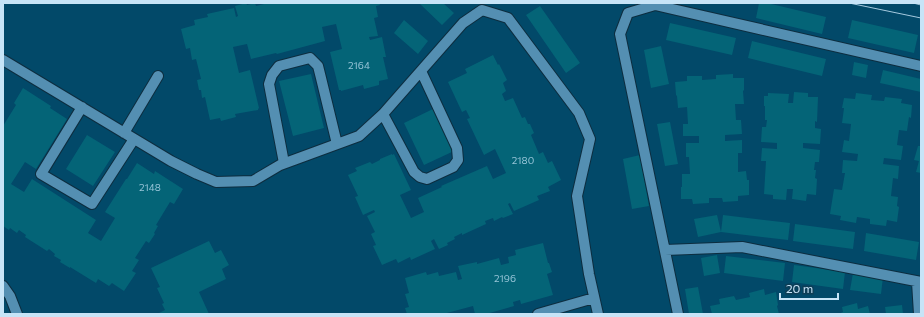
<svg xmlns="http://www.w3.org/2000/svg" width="924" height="317" viewBox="0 0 924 317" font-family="Commissioner,sans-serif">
<rect width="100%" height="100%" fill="#024969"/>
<path fill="#046477" d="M246,3L247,5L255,3L256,6L264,4V3H379L380,5L376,6L378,17L374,18L378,36L369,37L370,40L382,37L386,57H383L388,79L379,81V85L364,89L363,85L341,91V90H339L330,52L342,49L336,24L322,27L325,41L277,54L276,53L251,59L247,44L233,47L239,73L250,70L259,108L258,109V110L235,114L236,117L221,121L220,118L210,120L205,97L202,98L201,90H199L197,80L201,79L196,59L192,60L190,48L186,49L181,29L195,25L194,20L208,17L207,14L234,8L236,17L238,16L235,6Z
M419,3H443L454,13L442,25Z
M759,3H767L826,17L822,34L756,18Z
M540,6L580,63L566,73L526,15Z
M404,20L428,41L418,54L394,33Z
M852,20L918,35L914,53L848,38Z
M670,23L736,38L732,55L666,40Z
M752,41L826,59L822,76L748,58Z
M661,46L669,84L651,88L644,50Z
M493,55L498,65L499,64L507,80L503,83L506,91L502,94L505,101L513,98L522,118L525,117L528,124H530L534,133L531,135L539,154L543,152L548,163L552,161L561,180L548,187L550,191L537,196L539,200L514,211L510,203L508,204L513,214L503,218L502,217L494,221L493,218L485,221L486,224L462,235V233L454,237L455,239L447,243L448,245L439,249L434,239L431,241L435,249L411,260L410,257L398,263L396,259L382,265L373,246L376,245L371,234L375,232L367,216L375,212L374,210L363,215L355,197L358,196L348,175L357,171L355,168L370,162L372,164L380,160V159L392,154V155L394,154L411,190L400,195L411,218L424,212L418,198L442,187L441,186L487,166L493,179L506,173L495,149L484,155L467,119L470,118L466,110L462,112L448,82L467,73L465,69Z
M854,62L868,65L866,78L852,75Z
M883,70L921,79V92L880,83Z
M311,74L324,128L293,136L279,81Z
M733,74V78H744V90L743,91L744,104H735L736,120H741L742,134L725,135V141L742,140V153H738V172L746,171L747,180H749V195L738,196V201L723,202L722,198H709V203L693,204L692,199H681V187H682V174H690L689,157H686V143H699V136H683V124H688L687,107L678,108L677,96L676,95L675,82L687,81V76H702V80L716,79V75Z
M23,88L51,106L50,108L67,119L36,169L25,162L11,184L24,192L32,179L96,220L88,233L101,241L115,218L105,212L126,179H127L137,163L154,174L155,171L183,189L174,204L170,202L156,225L158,226L154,233L155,234L149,243L146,241L135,258L139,260L132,271L136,273L124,291L112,283L109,286L98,279L96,283L70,267V268L60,262L61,260L54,256L55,254L49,249L47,251L25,237L26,235L19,230L17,233L10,228L9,230L3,226V126L16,105L14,103Z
M794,92L808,93V97H818L817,122L815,121V128L821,129L820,144L803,143V148L820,150L819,162H815L814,170H816L815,178L817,179L816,195L807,194L806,201L792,199L793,189H787L786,200L773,199V195L764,194L766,161H761L762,148L777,149V143L761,142L762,127H766L767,120H765V106H764V96H768V93L789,94L788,103H793Z
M856,93L872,95L871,100L884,101L885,97L902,99L901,103L912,105L911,118L909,117L907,131L899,130L897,145L903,146L901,160L884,158L883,164L899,166L898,179L893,178L891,196L898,197L897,206L899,207L897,222L887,220L886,226L870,224V219L857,217L856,223L840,220L841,216L830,214L834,189L842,190L845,173H842L843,160L857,161L858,154L842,152L844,140L849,141L851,124L842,123L844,108H842L844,98L855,99Z
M433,109L454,151L424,165L404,123Z
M670,122L678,164L665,166L657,124Z
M87,135L115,152L93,186L66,169Z
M918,146H921V173L916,172L919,161L914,160Z
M640,155L649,206L632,209L623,159Z
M717,215L721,232L698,237L694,219Z
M723,215L790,223L788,240L721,232Z
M795,224L855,232L853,249L793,241Z
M866,233L919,242L916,260L864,251Z
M209,241L215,253L221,250L229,265L222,269L226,279L199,292L209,314H157L165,310L162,304L164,303L157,288L160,287L151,268Z
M543,243L548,263H549L552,272L547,274L553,295L521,304L520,300L513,302L514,306L486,314H475L473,306L447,313L448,314H407L405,308L409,307L405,294L409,293L405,278L426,272L427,275L438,272L439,276L456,272L458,280L462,279L458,266L477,262V264L499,258L501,265L509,263L508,257L516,255L515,250Z
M717,255L720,273L704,276L701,258Z
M726,256L785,263L783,281L724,273Z
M794,265L845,272L843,289L792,282Z
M853,273L883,277L881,294L850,290Z
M698,287L703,314H689L685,289Z
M764,289L765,295L776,292L778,305L777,306L779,314H712L710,306L720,304L719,299L734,296L736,300L750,297L749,293Z
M857,303L858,309L868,306L870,314H838L843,312L842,307Z
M902,305L903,314H886L885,307Z"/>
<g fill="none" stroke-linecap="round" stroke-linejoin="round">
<g stroke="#0d2d3f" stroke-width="12">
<path id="minor" d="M3,60L171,161L197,174L216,182L253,181L280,165L359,136L383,114L463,23L482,10L508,18L579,113L590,139L577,196L589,274L598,314
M82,107L41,174L92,204L134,139
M383,114L414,172L420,177L427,179L453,167L458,160L457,148L421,71
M124,133L158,76
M284,163L269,84L272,75L279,66L310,58L318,66L321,78L337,144
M665,250L742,247L921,282
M917,282L919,314
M3,286L10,296L17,314
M538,314L594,298
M678,314L620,34L628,13L655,5L921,66"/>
</g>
<use href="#minor" stroke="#548fb2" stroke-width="10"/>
<path stroke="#a6cadf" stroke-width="1" d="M849,3L921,18
M913,3L921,5"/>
</g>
<g text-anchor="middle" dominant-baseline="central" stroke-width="3.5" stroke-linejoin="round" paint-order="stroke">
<g font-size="10" fill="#96c4d7">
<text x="359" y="65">2164</text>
<text x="523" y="160">2180</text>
<text x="150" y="187">2148</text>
<text x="505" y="278">2196</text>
</g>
</g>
<rect width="924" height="317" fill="none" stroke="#c7e4f7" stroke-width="8"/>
<path d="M780 293v6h58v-6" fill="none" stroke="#c7e4f7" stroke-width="2"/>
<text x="786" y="293" font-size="12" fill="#c7e4f7" stroke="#0e3e56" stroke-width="3" paint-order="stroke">20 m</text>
</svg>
